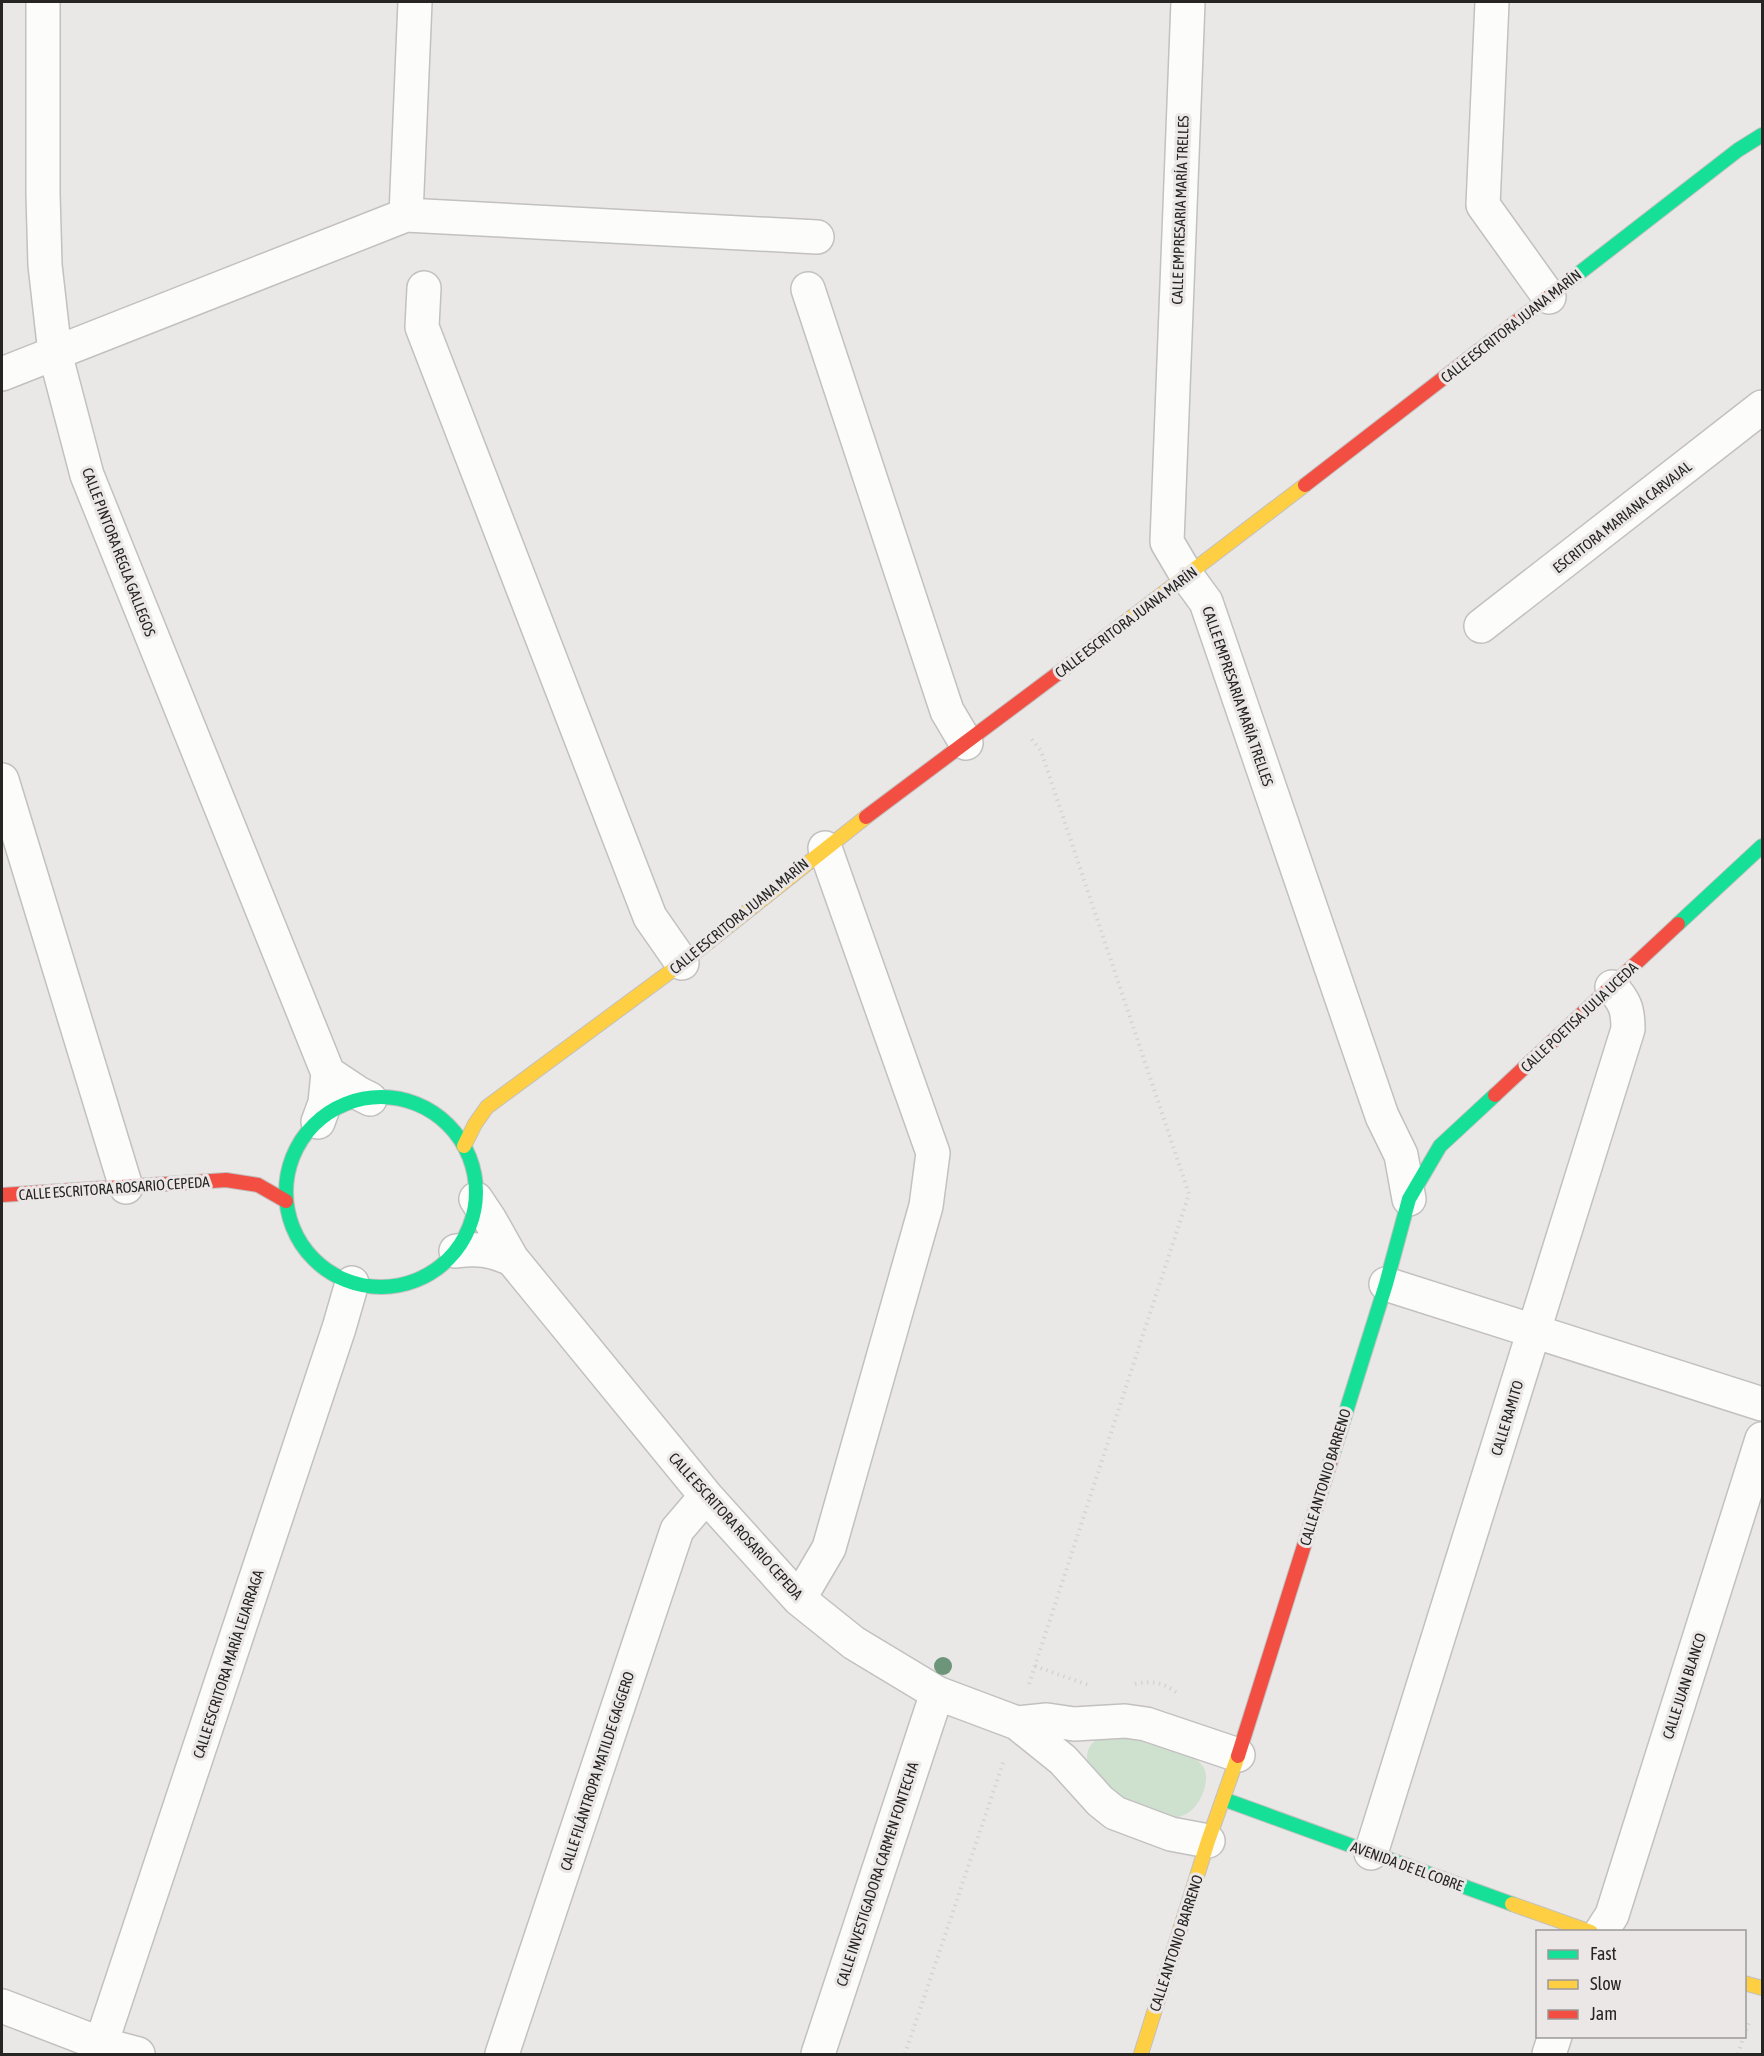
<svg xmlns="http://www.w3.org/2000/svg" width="1764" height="2056" viewBox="0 0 1764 2056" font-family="'Asap Condensed',sans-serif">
<rect width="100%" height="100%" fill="#eae8e7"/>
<path fill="#cde1ce" d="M1130,1735C1147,1741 1196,1751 1204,1768C1207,1774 1206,1781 1205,1786C1199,1810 1182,1824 1158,1814C1145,1809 1108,1795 1100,1786C1085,1770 1078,1742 1107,1736C1114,1735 1122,1736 1130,1735Z"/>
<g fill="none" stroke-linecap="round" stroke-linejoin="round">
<g stroke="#c2c0c0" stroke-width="36">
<path id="street" d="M43,2V194L45,265L55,353L87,475L328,1073L325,1103L318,1122
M1188,2L1167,542L1187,576L1206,602L1382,1116L1401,1155L1409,1199
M1492,2L1483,205L1549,297
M406,215L415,2
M424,288L422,327L650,917L682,963
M808,289L947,711L966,743
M2,374L406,215L817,237
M1481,626L1762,407
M2,780L126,1187
M328,1073L358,1093L370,1099
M476,1199L490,1220L512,1259L706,1496L799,1599L854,1643L937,1693L1017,1723L1063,1760L1100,1801L1115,1813L1171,1834L1208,1841
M456,1251C479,1248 490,1250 512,1259
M1386,1284L1762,1404
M799,1599L829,1548L926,1206L933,1153L825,848
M1017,1723L1047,1720L1074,1724L1125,1721L1146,1724L1238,1755
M1371,1853L1628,1029C1628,1009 1625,1002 1612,987
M1601,1932L1612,1915L1762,1439
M2,2006L101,2044L138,2054
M101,2044L339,1328L352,1283
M502,2054L677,1530L706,1496
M818,2054L937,1693
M1549,2054L1555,2036"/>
</g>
<g stroke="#c2c0c0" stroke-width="16">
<path id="fast" d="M1569,281L1738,150L1762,135
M1678,924L1762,846
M286 1192a95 95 0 1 1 190 0a95 95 0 1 1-190 0Z
M1330,1463L1386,1284L1409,1199L1440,1146L1495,1095
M1223,1799L1512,1904"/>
</g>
<g stroke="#c2c0c0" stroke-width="16">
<path id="slow" d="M1065,668L1305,485
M464,1146L475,1124L487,1107L682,963L866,817
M1512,1904L1591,1932
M1744,1983L1762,1988
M1141,2054L1208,1841L1238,1756"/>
</g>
<g stroke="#c2c0c0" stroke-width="16">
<path id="jam" d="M1305,485L1569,281
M866,817L1065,668
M1495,1095L1678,924
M2,1195L226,1180L258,1185L286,1201
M1238,1756L1330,1463"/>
</g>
<path stroke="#d4d4d3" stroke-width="4" stroke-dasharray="1.5 4.5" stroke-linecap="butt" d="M1035,1666L1088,1685
M1029,1684L1189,1194L1041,751L1030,737
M1135,1684C1151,1680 1166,1683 1178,1694
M1744,2036L1749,2023
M905,2054L1004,1760
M1738,2054L1744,2036"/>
<use href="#street" stroke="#fcfcfb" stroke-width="33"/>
<use href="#fast" stroke="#16e098" stroke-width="14"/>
<use href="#slow" stroke="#ffcf43" stroke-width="14"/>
<use href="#jam" stroke="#f24e42" stroke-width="14"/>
</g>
<circle fill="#6c9579" cx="943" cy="1666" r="9"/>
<g text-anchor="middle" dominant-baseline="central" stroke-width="6" stroke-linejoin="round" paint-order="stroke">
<g font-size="15" fill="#262524" stroke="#ebe7e6">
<text transform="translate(1180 210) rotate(-88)">CALLE EMPRESARIA MARÍA TRELLES</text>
<text transform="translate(1511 326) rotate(-38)">CALLE ESCRITORA JUANA MARÍN</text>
<text transform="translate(1622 517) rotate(-38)">ESCRITORA MARIANA CARVAJAL</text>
<text transform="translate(119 552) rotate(69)">CALLE PINTORA REGLA GALLEGOS</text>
<text transform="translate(1126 622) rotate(-37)">CALLE ESCRITORA JUANA MARÍN</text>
<text transform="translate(1238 696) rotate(71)">CALLE EMPRESARIA MARÍA TRELLES</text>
<text transform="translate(739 916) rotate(-39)">CALLE ESCRITORA JUANA MARÍN</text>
<text transform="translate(1579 1017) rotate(-43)">CALLE POETISA JULIA UCEDA</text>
<text transform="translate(114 1188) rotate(-4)">CALLE ESCRITORA ROSARIO CEPEDA</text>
<text transform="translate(1507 1418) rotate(-73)">CALLE RAMITO</text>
<text transform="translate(1325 1477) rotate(-73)">CALLE ANTONIO BARRENO</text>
<text transform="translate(736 1526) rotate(48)">CALLE ESCRITORA ROSARIO CEPEDA</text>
<text transform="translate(228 1664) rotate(-72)">CALLE ESCRITORA MARÍA LEJARRAGA</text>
<text transform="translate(1684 1686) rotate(-72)">CALLE JUAN BLANCO</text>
<text transform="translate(597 1771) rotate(-72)">CALLE FILÁNTROPA MATILDE GAGGERO</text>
<text transform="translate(1407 1866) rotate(20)">AVENIDA DE EL COBRE</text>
<text transform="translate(877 1874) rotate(-72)">CALLE INVESTIGADORA CARMEN FONTECHA</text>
<text transform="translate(1176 1943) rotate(-72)">CALLE ANTONIO BARRENO</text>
</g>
</g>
<rect width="1764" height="2056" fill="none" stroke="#262524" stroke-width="6"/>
<rect x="1536" y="1930" width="210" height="108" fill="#ebe7e6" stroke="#9c9998" stroke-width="1.5"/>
<rect x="1548" y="1950" width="30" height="9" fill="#16e098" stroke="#9c9998" stroke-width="1.5"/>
<text x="1590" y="1960" font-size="18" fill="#262524">Fast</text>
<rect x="1548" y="1980" width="30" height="9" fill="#ffcf43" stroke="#9c9998" stroke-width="1.5"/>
<text x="1590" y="1990" font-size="18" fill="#262524">Slow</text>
<rect x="1548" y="2010" width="30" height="9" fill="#f24e42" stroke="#9c9998" stroke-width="1.5"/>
<text x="1590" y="2020" font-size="18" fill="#262524">Jam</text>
</svg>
